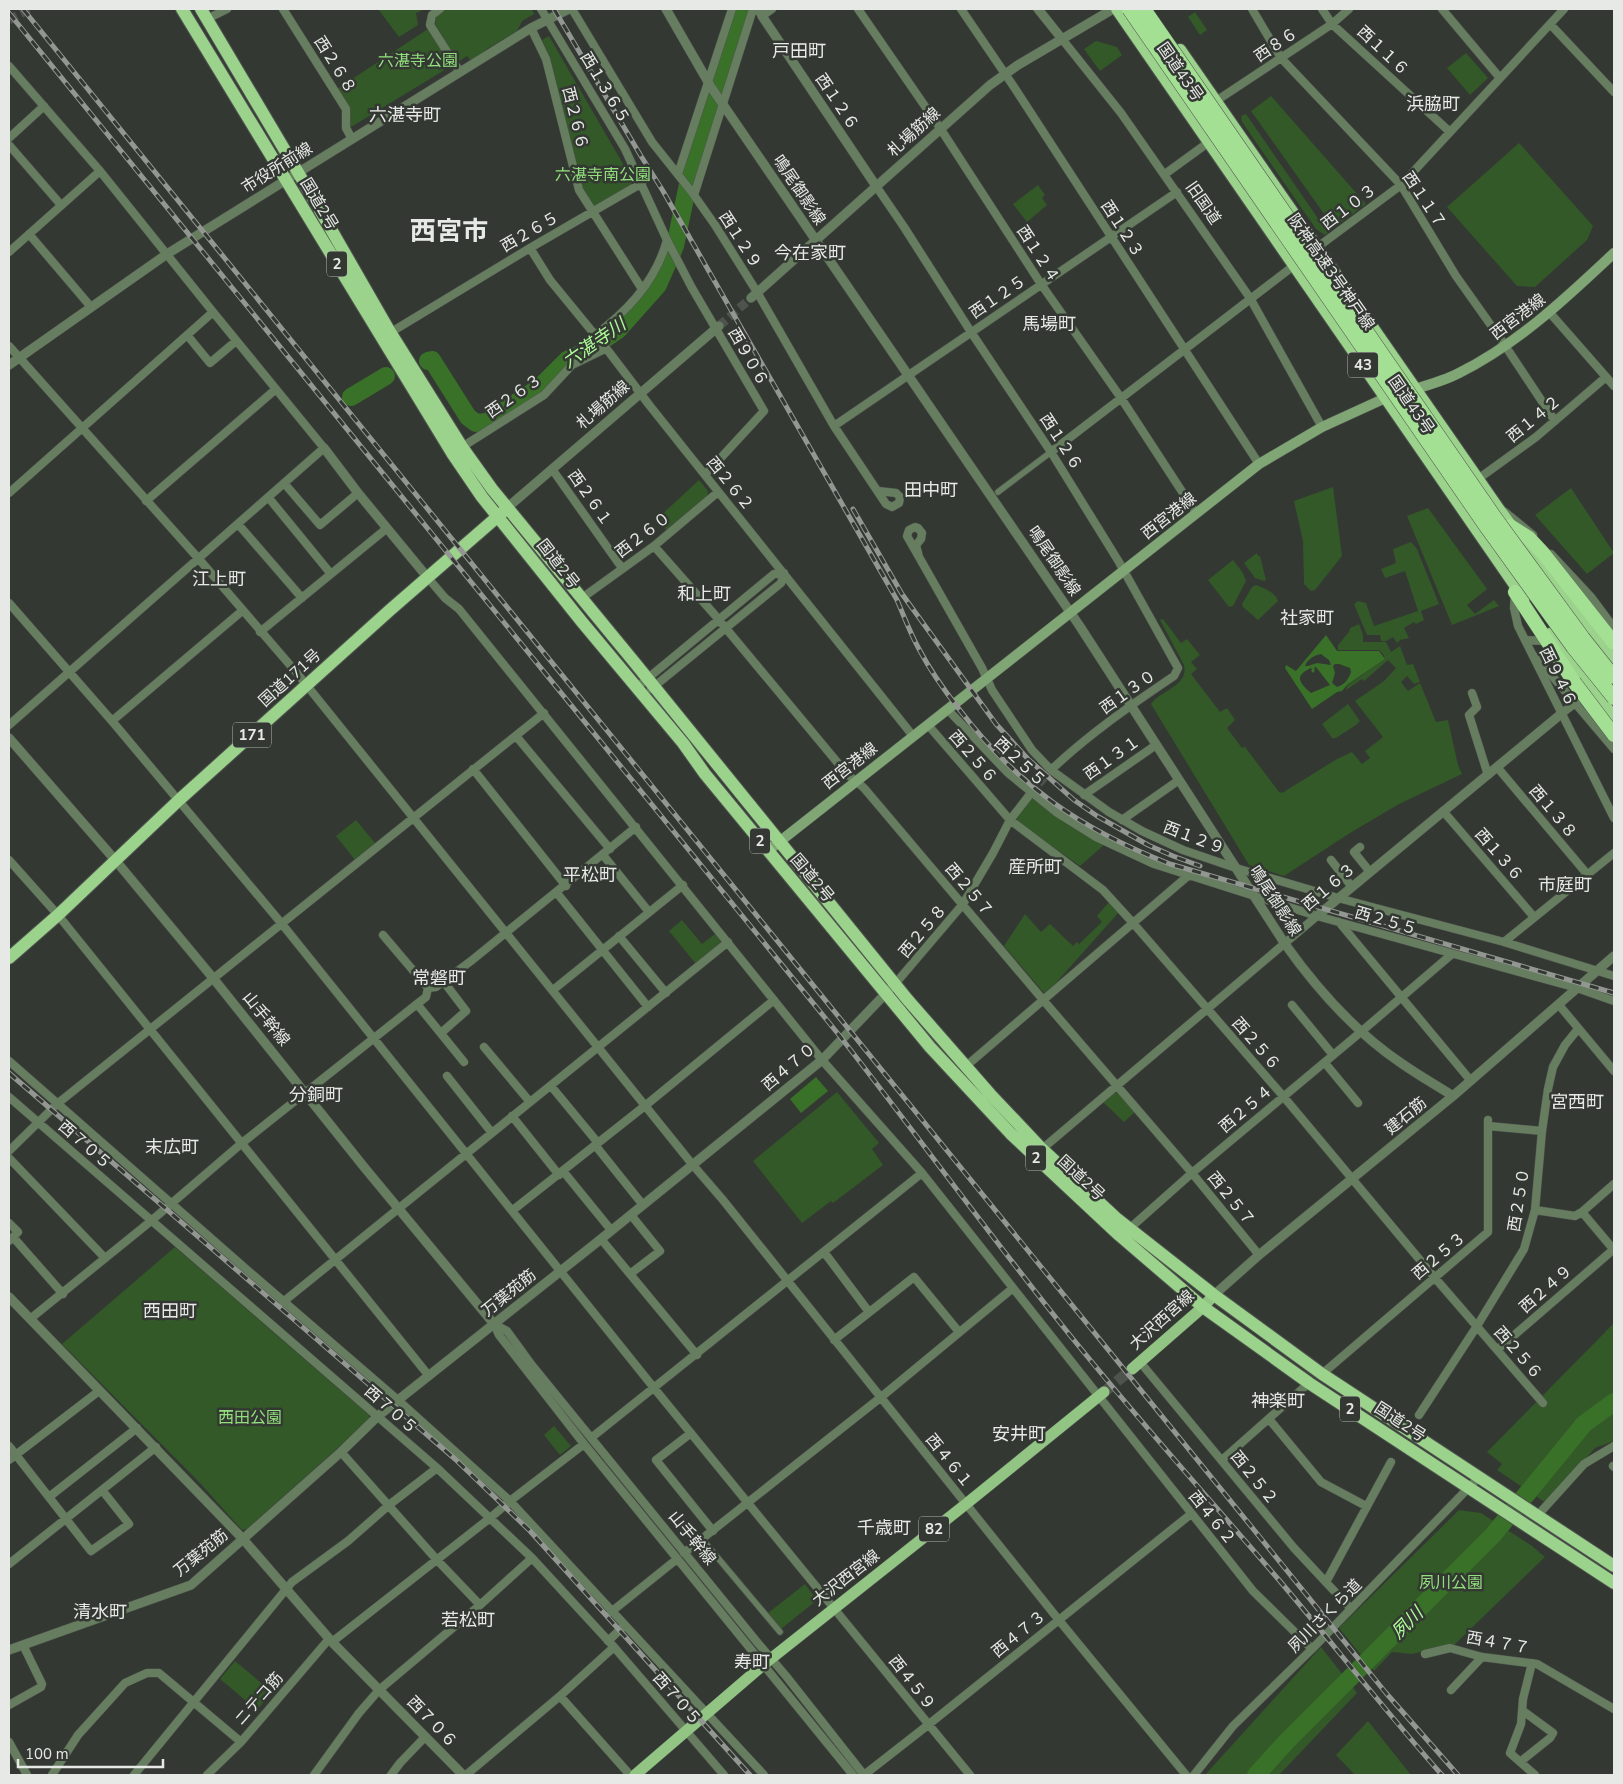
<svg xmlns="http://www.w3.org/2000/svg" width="1623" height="1784" viewBox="0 0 1623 1784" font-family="'Nunito Sans','Noto Sans JP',sans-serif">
<rect width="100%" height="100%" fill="#343833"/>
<path fill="#325927" d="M378,9H425L416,13L418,25L399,37Z
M444,9H532L534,14L522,21L517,31L487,49L478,57L470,60L467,56L458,62L435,24L437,14Z
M1195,12L1207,30L1200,35L1188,17Z
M428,29L451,66L351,127L349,124L350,108L337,89Z
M549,36L634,183L597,205H592L583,192L550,57L542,40Z
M1096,41L1117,47L1122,55L1100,71L1084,49Z
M1466,53L1488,78L1470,95L1447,68Z
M1271,96L1366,204L1334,228L1251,111Z
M1246,114L1328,233L1325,235L1316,229L1242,122L1241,116Z
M1519,143L1593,226L1587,240L1535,287L1517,286L1447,207Z
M1038,185L1045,195L1042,198L1047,205L1027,222L1013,204Z
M699,480L708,491L707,496L667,531L657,519Z
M1333,487L1342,556L1315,590L1311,591L1304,584L1303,541L1294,501Z
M1571,488L1614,553L1587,574L1535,515Z
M1428,508L1487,589L1467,605L1475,614L1494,600L1499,606L1452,625L1407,516Z
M1411,542L1417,549L1439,604L1421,611L1424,620L1416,624L1414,622L1404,628L1409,638L1400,640L1397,643L1393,637L1386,641H1381L1380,635H1367L1354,604L1358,601L1366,603L1374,626L1418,611L1405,571L1385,578L1381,569L1396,563L1393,549Z
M1257,553L1258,556H1260L1266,580L1264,581L1255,578L1244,563Z
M1233,560L1243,573L1246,581L1233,606L1229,607L1208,580Z
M1256,585C1264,588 1276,593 1278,601L1258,620L1243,607L1242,604L1252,587Z
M1163,619L1181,643L1187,639L1200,655L1191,662L1197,669L1191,674L1220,712L1227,708L1235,720L1227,728L1242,748L1245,747L1279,792L1282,793L1337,759L1352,752L1362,764L1370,758L1365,751L1383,737L1355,701L1384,681L1396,668L1388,660L1364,681L1362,679L1346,690L1347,686L1385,659L1383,654L1379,650H1338V645L1349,632L1350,628L1359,624L1363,635V642H1386L1391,652L1400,646L1407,665L1413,664L1420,682L1414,684L1407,676L1401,682L1408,691L1420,683L1436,722L1448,720L1458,765L1462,774L1399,804L1350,833L1284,876L1249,865L1151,704C1161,690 1189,686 1184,665L1160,620Z
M1348,704L1360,721L1356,725L1336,738H1332L1322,724Z
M1032,798L1052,813L1104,845L1080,866L1018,822L1016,818Z
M356,820L375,843L355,860L336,836Z
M1109,902L1119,912L1055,984L1044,993L1004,946L1025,914L1041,932L1050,924L1073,946L1077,942L1079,944L1102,922L1097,916Z
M682,920L702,944L715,934L721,942L720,945L696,964L669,931Z
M837,1092L879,1143L872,1149L883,1165L833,1203L831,1201L802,1223L753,1161Z
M1114,1093H1119L1135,1112L1124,1122L1103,1102Z
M175,1247L369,1415V1420L247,1529L242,1530L200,1483L62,1344Z
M1614,1323V1441L1595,1448L1546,1503L1497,1470L1502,1464L1487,1452Z
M554,1426L571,1446L560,1455L544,1435Z
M1459,1510L1481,1513L1532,1546L1545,1557L1454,1645L1412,1654L1392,1652L1374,1671L1339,1628Z
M805,1584L817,1600L781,1629L768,1613Z
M1321,1647L1357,1693L1279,1775H1205Z
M235,1661L272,1692L257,1710L220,1679Z
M1368,1721L1411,1775H1355L1336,1755Z"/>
<path fill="#397128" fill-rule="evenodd" d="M1326,635L1337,651H1379L1385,659L1347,685L1342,691L1337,692L1312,709L1285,668L1286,665L1296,671ZM1321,654L1329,660L1331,665L1317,663L1308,666H1305C1307,659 1315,655 1321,654ZM1335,664H1339L1350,668L1351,672C1349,679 1344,685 1337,687L1332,683L1335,673L1333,666ZM1313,667H1316L1330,685L1311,693C1297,681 1295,675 1313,667Z
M816,1077L828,1091L801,1113L790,1099Z"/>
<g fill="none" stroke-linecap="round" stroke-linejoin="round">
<path stroke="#397128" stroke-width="3" d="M1313,671V667"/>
<path stroke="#397128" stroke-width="18" d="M428,361L432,360L468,417L476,423L487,422L540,387L567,360L587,351L618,330L658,285L675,246L691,170L743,9
M351,397L386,376
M1256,1775L1287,1741L1493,1535L1584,1424L1614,1402"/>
<path stroke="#4f534e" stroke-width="8" stroke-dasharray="8 4" stroke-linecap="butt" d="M1031,793L1051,770"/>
<path stroke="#4f534e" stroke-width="9" stroke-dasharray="9 4.5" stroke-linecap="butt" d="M9,20L29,9
M719,326L751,298"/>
<path stroke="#4f534e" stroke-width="11" stroke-dasharray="11 5.5" stroke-linecap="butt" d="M1104,1392L1132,1369"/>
<g stroke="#50544f" stroke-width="7">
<path id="pedestrian" d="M998,492L1051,452
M702,1539L780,1632"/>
</g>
<g stroke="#50544f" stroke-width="9">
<path id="minor" d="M283,9L346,109V128L352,139
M440,9L432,15L430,25L460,72
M541,9L625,149L667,240C656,281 628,311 595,335
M572,9L652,142L691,191L715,225L757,292L834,426L886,504L892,507L899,503L900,497L896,493L878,491
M757,9L762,16L772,9
M858,9L940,128L1041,284L1121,398L1196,513
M961,9L1014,87L1259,464
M1252,9L1281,58L1401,185L1456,276L1500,338L1555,421
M1322,9L1332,24L1450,132
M1442,9L1500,78
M207,19L227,9
M1551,25L1614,92
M531,28L546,59L579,190L642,289
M1062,39L1121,113L1250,298L1322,427
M9,66L100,171L213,312L324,448L9,725
M1216,101L1332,24L1349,9
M9,138L44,106
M9,145L61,205
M678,174L732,9
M1165,174L1209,142
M876,186L904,227L971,332L1051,452L1119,562L1178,668L1174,676C1131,705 1089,734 1051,770
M694,195L753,9
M29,234L91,307
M667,240L692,288L764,411L705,475
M530,248L550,280L609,352L650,406L913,736
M1315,249L1401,185L1564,9
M9,252L100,171
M1550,313L1614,386
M388,334L530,248L642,183
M187,335L210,363L236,341
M9,346L198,558L296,672L692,1164L723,1200L1058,1619L1186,1775
M834,426L1177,192
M462,447L544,395L572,365L605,349
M1051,452L1296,264
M552,469L622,568
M1478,479L1536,437L1606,377
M284,483L320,525L358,493
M9,493L213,312
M268,497L331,574
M146,501L276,389
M1505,512L1533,535
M238,524L302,598
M915,527L918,528L922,533L921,539L916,545L919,557L907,536L909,530Z
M654,546L714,614L847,774L864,788L1044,1001L1192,1173L1259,1255
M1551,554L1591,597L1614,628
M919,557L982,668L992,690L1032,750L1051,770L1109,812L1142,831L1183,850L1236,868L1338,898L1504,942L1614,976
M428,578L445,598L459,609L822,1060L922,1173L1253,1591L1312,1649
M1515,594L1514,608L1518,626L1614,818
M582,598L654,546L718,492
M9,603L112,721L282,924L654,1388L970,1775
M260,632L386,529
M1525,640L1547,641
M1536,657L1614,749
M636,688L774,574L784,573
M651,689L781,583L784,573
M1472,693L1477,707L1469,715L1488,775
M948,710L1008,773L1056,812L1096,837L1154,864L1317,916L1577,988L1614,1001
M1561,714L1579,700
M112,721L242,611
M928,725L1010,820L1103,890L1133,923L1283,1096L1435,1278L1543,1403
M516,736L610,849
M1497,767L1587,874
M473,769L566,886
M1084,795L1156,745
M1443,811L1534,917
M1122,820L1179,780
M1360,847L1354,852L1370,872
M603,855L649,912
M9,860L58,915L429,1376
M1331,860L1352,887
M557,893L648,1007
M1339,922L1471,1081
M383,935L428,988
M619,936L666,993
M1504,942L1614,853
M895,984L963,904L993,853L1010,820L1031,793
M553,990L683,885
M417,1004L464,1062
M1292,1005L1333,1055
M1559,1005L1614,1071
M441,1033L466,1011L444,982
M484,1047L530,1102
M9,1061L246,1269L399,1401L510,1501L764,1775
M1325,1063L1358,1103
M965,1067L1189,875
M447,1076L492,1133
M551,1086L598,1143
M9,1097L437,1468L532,1558L614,1647L724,1775
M512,1116L559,1175
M1488,1126L1542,1131
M595,1145L643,1205
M1042,1149L1317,916
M9,1151L57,1104L544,713
M9,1158L105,1258
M563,1171L611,1230
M513,1210L646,1105L774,1000
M1535,1210L1575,1216L1582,1212L1614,1250
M1582,1212L1614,1184
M9,1223L18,1232L13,1237
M1129,1229L1192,1173L1362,1031L1452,954
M601,1239L697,1355
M9,1241L13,1237L63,1294
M824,1252L869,1312
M630,1274L660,1251L631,1215
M283,1302L728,942
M30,1319L151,1221L242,1143L417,1004L426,997L428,988L436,987L471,961L636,827
M494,1324L507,1331L531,1364L757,1642L786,1676L864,1775
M494,1324L499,1335L584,1444L853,1775
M834,1340L914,1277L959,1332
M1497,1350L1614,1249
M1140,1362L1294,1548L1351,1609
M1322,1374L1488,1232V1120
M1419,1415L1477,1326L1524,1249L1535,1210L1542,1131L1548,1089L1553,1067L1565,1045L1578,1029
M1269,1419L1321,1482L1366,1506
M691,1433L656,1460L713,1531
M591,1438L922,1173
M9,1446L91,1551L129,1524L102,1490
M341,1452L437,1560L480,1605
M9,1460L99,1391
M1222,1460L1309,1383
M1613,1466L1614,1467
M49,1497L137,1428
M1537,1516L1584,1464L1614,1446
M684,1553L880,1398L1013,1288
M9,1564L156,1447
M1326,1582L1391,1462
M611,1612L677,1559
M608,1641L624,1626
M332,1642L490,1518L510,1501L584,1444
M1425,1654L1450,1648L1482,1657L1537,1664L1614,1709
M1532,1663L1523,1699L1521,1724L1510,1753L1535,1775
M1451,1690L1482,1657
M560,1696L630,1775
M9,1705L41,1687L42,1684L23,1645
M9,1742L27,1775
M1520,1762L1550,1738L1553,1733L1523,1711
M52,1775L78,1735L125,1683L147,1673H159L241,1742
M134,1775L292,1582L348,1541L389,1505L437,1468
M207,1775L241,1742L329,1639
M314,1775L359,1713L379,1690L480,1605L532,1558
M391,1775L400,1763L425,1737
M466,1775L560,1696L614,1647
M864,1775L928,1725L1191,1514
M1194,1775L1233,1726L1312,1649L1479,1477"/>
</g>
<g stroke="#50544f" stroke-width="10">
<path id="tertiary" d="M666,9L711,87L1079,625L1285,944C1317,989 1355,1032 1401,1063C1418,1075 1436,1085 1453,1096
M1038,9L1062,39
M762,16L876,186
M751,298L990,85L1018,65L1113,9
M9,365L167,254L531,28L569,9
M324,448L358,493L428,578
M508,507L719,326
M9,738L116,861L213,978L364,1167L494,1324
M1317,916L1561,714
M1214,1295L1259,1255L1453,1096L1614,956
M9,1297L243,1539L332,1642L463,1775
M9,1650L191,1585L341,1452L378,1416L601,1239L822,1060L890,989"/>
</g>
<g stroke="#50544f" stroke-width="11">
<path id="secondary" d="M1408,391C1425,386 1444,381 1459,373C1519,343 1566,298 1614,253
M769,850L1259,464L1322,427L1392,395"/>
</g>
<g stroke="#50544f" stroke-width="12">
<path id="primary" d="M1132,1369L1203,1307L1214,1295
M635,1775L763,1665L966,1504L1104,1392"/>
</g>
<g stroke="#50544f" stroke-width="14">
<path id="trunk" d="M182,9L452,453L482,497L582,622L683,743L705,774L930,1047L1011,1134L1119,1235L1203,1307L1309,1383L1614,1583
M201,9L309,191L390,332L462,447L492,489L635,663L907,999L990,1094L1042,1149L1116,1218L1214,1295L1322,1374L1614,1566
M1117,9L1524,598
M1180,50L1497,507L1566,601L1614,661
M1550,634L1590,689L1614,717
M9,958L58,915L179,800L390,610L504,511"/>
</g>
<g stroke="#50544f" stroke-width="15">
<path id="motorway" d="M1510,526L1529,538L1543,553L1614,643
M1515,592L1574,682"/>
</g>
<use href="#pedestrian" stroke="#667e5f" stroke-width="5.5"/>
<use href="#minor" stroke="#667e5f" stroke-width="8"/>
<use href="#tertiary" stroke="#667e5f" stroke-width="9"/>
<use href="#secondary" stroke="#7fa674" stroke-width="10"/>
<use href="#primary" stroke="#92c584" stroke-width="11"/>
<use href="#trunk" stroke="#9bd28c" stroke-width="12"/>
<use href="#motorway" stroke="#a4e093" stroke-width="14"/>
<g stroke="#939792" stroke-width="5">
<path id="rail" d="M23,9L1386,1693L1458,1775
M554,9L641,156L663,191L897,600C904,616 910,633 919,649C930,670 944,690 959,709C1018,786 1080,829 1170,864L1614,993
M9,13L839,1035C914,1131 985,1229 1061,1324C1131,1412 1206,1495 1279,1580C1334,1645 1386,1712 1442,1775
M853,509L902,594L996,724L1028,759L1074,800L1097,816L1148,845L1173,856L1200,866
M9,1073L455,1459L530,1531L750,1775"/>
</g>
<use href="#rail" stroke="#343833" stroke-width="3" stroke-dasharray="9" stroke-linecap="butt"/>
<g stroke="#50544f" stroke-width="15" stroke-linecap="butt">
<path id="motorway-bridge" d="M1129,9L1485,525L1573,647L1614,698
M1144,9L1496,519L1583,638L1614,677
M1574,682L1614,735"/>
</g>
<use href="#motorway-bridge" stroke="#a4e093" stroke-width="14"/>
</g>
<g text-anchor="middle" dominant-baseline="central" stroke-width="5" stroke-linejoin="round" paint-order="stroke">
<g fill="#343833" stroke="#b1b4b0" stroke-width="1">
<rect x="327" y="251.5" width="20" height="25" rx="4"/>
<rect x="1348" y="352.5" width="30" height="25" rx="4"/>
<rect x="233" y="722.5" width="38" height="25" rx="4"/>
<rect x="750" y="828.5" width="20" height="25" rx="4"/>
<rect x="1026" y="1145.5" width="20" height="25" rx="4"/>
<rect x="1340" y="1396.5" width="20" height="25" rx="4"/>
<rect x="919" y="1516.5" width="30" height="25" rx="4"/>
</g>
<g font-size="15" font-weight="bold" fill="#e6e9e5">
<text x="337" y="264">2</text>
<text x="1363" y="365">43</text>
<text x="252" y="735">171</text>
<text x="760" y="841">2</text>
<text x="1036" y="1158">2</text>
<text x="1350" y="1409">2</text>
<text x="934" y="1529">82</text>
</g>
<g font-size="16" fill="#e6e9e5" stroke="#343833">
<text transform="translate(1276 45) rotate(-34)">西８６</text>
<text transform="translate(1383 51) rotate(43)">西１１６</text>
<text transform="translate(335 65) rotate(58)">西２６８</text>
<text transform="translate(1180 72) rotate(55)">国道43号</text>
<text transform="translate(605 88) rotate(59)">西１３６５</text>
<text transform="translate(837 102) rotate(56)">西１２６</text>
<text transform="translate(575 118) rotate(76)">西２６６</text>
<text transform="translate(914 132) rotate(-42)">札場筋線</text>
<text transform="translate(277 168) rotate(-32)">市役所前線</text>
<text transform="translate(799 190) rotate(56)">鳴尾御影線</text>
<text transform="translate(1424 200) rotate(56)">西１１７</text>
<text transform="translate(1203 203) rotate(55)">旧国道</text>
<text transform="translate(319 204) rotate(59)">国道2号</text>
<text transform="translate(1349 207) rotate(-37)">西１０３</text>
<text transform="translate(1122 229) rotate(57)">西１２３</text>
<text transform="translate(530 232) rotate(-30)">西２６５</text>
<text transform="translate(740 240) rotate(57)">西１２９</text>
<text transform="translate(1038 254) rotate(57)">西１２４</text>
<text transform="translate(1331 272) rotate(55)">阪神高速3号神戸線</text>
<text transform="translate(998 297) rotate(-34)">西１２５</text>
<text transform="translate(1518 317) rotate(-37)">西宮港線</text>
<text transform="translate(748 357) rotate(60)">西９０６</text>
<text transform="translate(514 396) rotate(-35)">西２６３</text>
<text transform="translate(603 405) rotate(-41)">札場筋線</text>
<text transform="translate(1411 405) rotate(55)">国道43号</text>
<text transform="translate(1534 419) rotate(-39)">西１４２</text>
<text transform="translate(1061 442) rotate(57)">西１２６</text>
<text transform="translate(730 484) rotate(51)">西２６２</text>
<text transform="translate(590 498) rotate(55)">西２６１</text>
<text transform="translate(1169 516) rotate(-38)">西宮港線</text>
<text transform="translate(643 535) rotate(-37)">西２６０</text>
<text transform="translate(1054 561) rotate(56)">鳴尾御影線</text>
<text transform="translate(558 564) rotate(52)">国道2号</text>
<text transform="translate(1558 677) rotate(64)">西９４６</text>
<text transform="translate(290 678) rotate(-42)">国道171号</text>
<text transform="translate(1128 692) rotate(-35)">西１３０</text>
<text transform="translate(973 757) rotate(49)">西２５６</text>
<text transform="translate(1112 758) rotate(-35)">西１３１</text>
<text transform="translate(1020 762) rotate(43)">西２５５</text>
<text transform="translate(850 766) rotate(-38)">西宮港線</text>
<text transform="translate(1553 812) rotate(50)">西１３８</text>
<text transform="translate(1194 838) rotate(21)">西１２９</text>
<text transform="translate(1499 855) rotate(49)">西１３６</text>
<text transform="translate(812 878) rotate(50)">国道2号</text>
<text transform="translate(1329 887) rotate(-40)">西１６３</text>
<text transform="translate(969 890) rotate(50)">西２５７</text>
<text transform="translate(1275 901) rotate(57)">鳴尾御影線</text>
<text transform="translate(1386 921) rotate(16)">西２５５</text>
<text transform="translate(923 931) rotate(-50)">西２５８</text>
<text transform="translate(266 1019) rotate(51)">山手幹線</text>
<text transform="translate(1256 1044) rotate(49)">西２５６</text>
<text transform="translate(789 1067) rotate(-40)">西４７０</text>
<text transform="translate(1246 1109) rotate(-40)">西２５４</text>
<text transform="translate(1406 1116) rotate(-40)">建石筋</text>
<text transform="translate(85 1145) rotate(41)">西７０５</text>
<text transform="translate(1081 1178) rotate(43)">国道2号</text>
<text transform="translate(1231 1199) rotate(51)">西２５７</text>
<text transform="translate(1519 1200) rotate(-81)">西２５０</text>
<text transform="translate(1439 1256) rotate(-40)">西２５３</text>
<text transform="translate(1546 1289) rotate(-41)">西２４９</text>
<text transform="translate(509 1293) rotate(-39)">万葉苑筋</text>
<text transform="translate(1162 1320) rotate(-42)">大沢西宮線</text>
<text transform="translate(1518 1353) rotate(49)">西２５６</text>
<text transform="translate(391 1410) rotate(41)">西７０５</text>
<text transform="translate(1400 1422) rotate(33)">国道2号</text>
<text transform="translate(949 1461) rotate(51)">西４６１</text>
<text transform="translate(1254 1478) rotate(51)">西２５２</text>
<text transform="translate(1212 1518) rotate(51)">西４６２</text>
<text transform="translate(692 1538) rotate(51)">山手幹線</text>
<text transform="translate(201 1553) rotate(-39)">万葉苑筋</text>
<text transform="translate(846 1578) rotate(-38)">大沢西宮線</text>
<text transform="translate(1325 1616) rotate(-45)">夙川さくら道</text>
<text transform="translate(1019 1634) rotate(-39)">西４７３</text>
<text transform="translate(1498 1643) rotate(10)">西４７７</text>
<text transform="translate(912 1683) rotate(52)">西４５９</text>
<text transform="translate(259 1699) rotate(-49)">ニテコ筋</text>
<text transform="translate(677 1699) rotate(49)">西７０５</text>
<text transform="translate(432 1722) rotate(46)">西７０６</text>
</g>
<g font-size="16" fill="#92df7d" stroke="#343833">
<text x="418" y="61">六湛寺公園</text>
<text x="603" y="175">六湛寺南公園</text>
<text x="250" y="1418">西田公園</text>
<text x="1451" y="1583">夙川公園</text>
</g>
<g font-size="18" fill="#e6e9e5" stroke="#343833">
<text x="799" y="51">戸田町</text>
<text x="1433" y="104">浜脇町</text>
<text x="405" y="115">六湛寺町</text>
<text x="810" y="253">今在家町</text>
<text x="1049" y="324">馬場町</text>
<text x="931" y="490">田中町</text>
<text x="219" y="579">江上町</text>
<text x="704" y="594">和上町</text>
<text x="1307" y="618">社家町</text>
<text x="1035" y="867">産所町</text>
<text x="590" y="875">平松町</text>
<text x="1565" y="885">市庭町</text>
<text x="439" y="978">常磐町</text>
<text x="316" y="1095">分銅町</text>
<text x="1577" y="1102">宮西町</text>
<text x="172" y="1147">末広町</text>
<text x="170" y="1311">西田町</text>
<text x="1278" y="1401">神楽町</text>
<text x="1019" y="1434">安井町</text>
<text x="884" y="1528">千歳町</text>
<text x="100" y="1612">清水町</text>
<text x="468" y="1620">若松町</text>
<text x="752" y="1662">寿町</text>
</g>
<g font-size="18" font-style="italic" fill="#aefc98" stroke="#343833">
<text transform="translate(594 343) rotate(-35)">六湛寺川</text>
<text transform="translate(1407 1623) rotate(-45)">夙川</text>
</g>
<g font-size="26" font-weight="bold" fill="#e6e9e5" stroke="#343833">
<text x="449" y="231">西宮市</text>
</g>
</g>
<rect width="1623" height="1784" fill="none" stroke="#e6e9e5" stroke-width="20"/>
<path d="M18 1759v8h145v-8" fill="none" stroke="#e6e9e5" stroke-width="2.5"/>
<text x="25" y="1759" font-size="15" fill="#e6e9e5" stroke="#343833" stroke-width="4" paint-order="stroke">100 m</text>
</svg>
